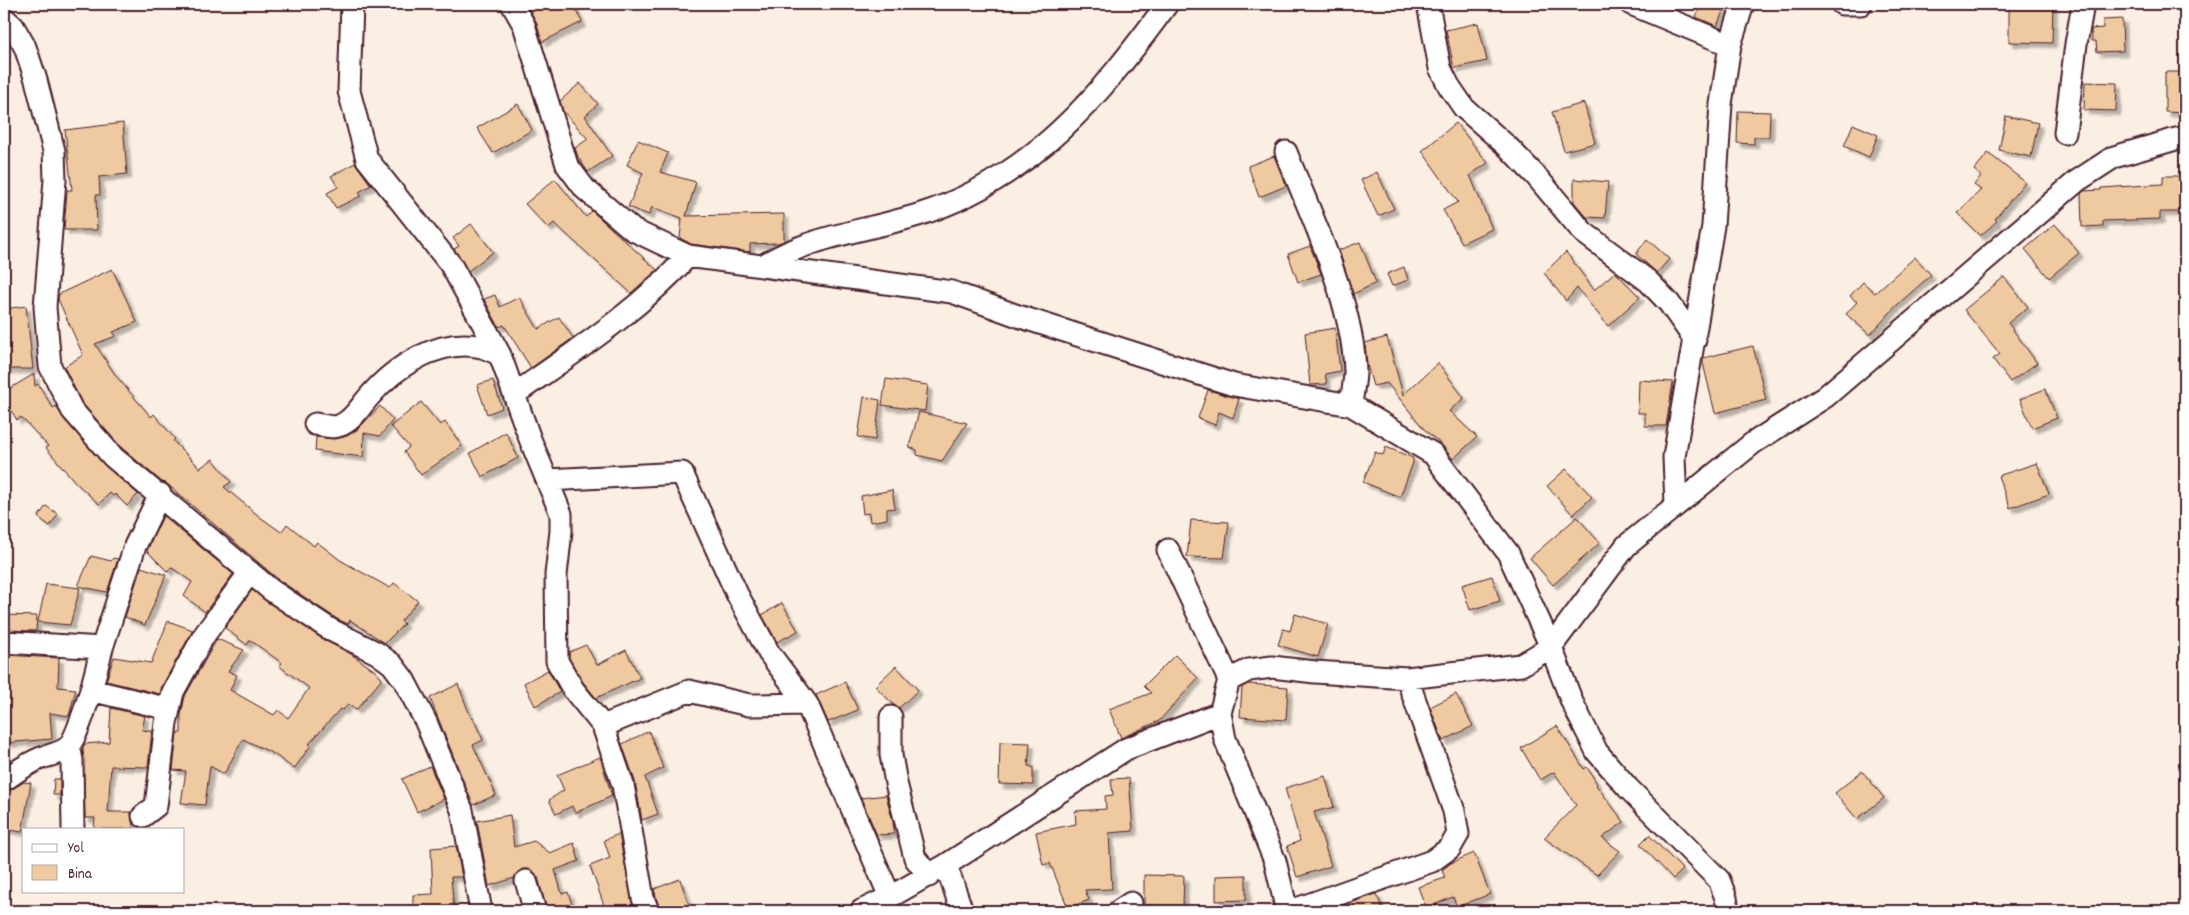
<svg xmlns="http://www.w3.org/2000/svg" width="2189" height="915" viewBox="0 0 2189 915" font-family="Dekko,sans-serif">
<defs>
<filter id="shadow"><feDropShadow dx="4.5" dy="4.5" stdDeviation="1" flood-color="#0004"/></filter>
</defs>
<rect width="100%" height="100%" fill="#faefe2"/>
<filter id="ink" filterUnits="userSpaceOnUse"><feTurbulence type="fractalNoise" baseFrequency=".02" numOctaves="2"/><feDisplacementMap in="SourceGraphic" scale="10" xChannelSelector="R" yChannelSelector="G"/><feConvolveMatrix kernelMatrix="1 2 1 2 8 2 1 2 1" color-interpolation-filters="sRGB"/></filter>
<g filter="url(#ink)">
<path fill="#efc99f" stroke="#4a1f2b" filter="url(#shadow)" d="M526,4H573L582,22L542,42L536,21Z
M1701,4H1726L1717,26L1696,17Z
M2009,4H2053L2052,43L2009,42Z
M2122,19L2123,51L2097,52L2096,41H2092L2091,29L2103,28V20Z
M1478,23L1487,61L1454,68L1446,30Z
M2165,72H2185V113L2165,112Z
M2085,82L2117,83L2116,111L2084,110Z
M580,83L598,104L585,116L612,156L588,172L578,157L575,148L588,139L563,111L560,101Z
M1584,103L1595,143L1564,151L1552,112Z
M518,104L532,130L493,153L477,128Z
M1738,111L1770,112L1769,137H1754V144L1737,143Z
M2006,116L2038,123L2031,157L1999,150Z
M123,123L127,174L99,177L100,195H96L97,230H64L67,190H72L65,130Z
M1456,123L1488,163L1470,175L1492,229L1462,243L1443,210L1458,202L1422,151Z
M1853,124L1878,135L1869,157L1844,146Z
M638,140L668,153L660,172L696,182L686,216L784,214V241L778,243L750,244V252L691,244L680,238L682,218L652,207L649,215L628,207L643,173L627,165Z
M1988,153L2025,182L1995,219L1997,221L1980,236L1957,213L1981,190L1974,185L1981,176L1974,170Z
M1274,156L1286,186L1259,197L1248,166Z
M355,163L371,185L359,192L361,196L336,208L327,193L338,187L331,176Z
M1377,172L1394,209L1378,216L1361,180Z
M2163,176H2185V212H2160V219L2103,221V226L2082,227L2081,194L2084,191L2101,190V188L2163,184Z
M555,179L586,217L592,211L657,270L631,293L554,223L548,228L525,204Z
M1574,179L1608,182L1605,218L1587,217L1574,202Z
M471,224L493,252L468,271L454,249L459,246L453,238Z
M2055,224L2079,253L2049,278L2025,249Z
M1647,239L1669,259L1657,273L1636,254Z
M1360,242L1376,283L1353,294L1339,250Z
M1310,246L1321,274L1298,282L1288,254Z
M1566,252L1594,290L1615,272L1640,297L1608,326L1577,288L1566,301L1544,273Z
M1915,257L1931,275L1897,305L1870,335L1846,314L1857,302L1850,296L1863,282L1875,293Z
M1404,267L1408,280L1392,286L1387,274Z
M112,269L137,322L113,332L116,336L95,344L116,376L151,417L154,414L175,439L173,441L200,468L213,459L231,482L224,487L260,517L281,532L287,524L314,546L317,542L340,560L390,588L394,583L418,601L401,621L404,624L385,643L350,620L348,624L337,619L279,580L166,483L162,482L122,448L82,403L64,367L83,355L58,299L59,294Z
M2004,277L2028,307L2008,323L2037,363L2010,382L1993,359L2000,354L1964,310Z
M495,295L500,307L519,297L538,329L559,317L573,338L531,368L504,325L499,327L484,299Z
M26,306L33,369H4V309Z
M1335,328L1340,371L1325,374L1327,384L1310,385L1305,333Z
M1387,337L1403,395L1438,363L1464,398L1449,411L1477,437L1453,459L1443,446L1424,429L1387,383L1373,386L1367,365L1365,343Z
M1753,346L1766,400L1715,413L1703,363V358Z
M34,374L35,386L38,384L53,408L56,406L63,418L104,465L138,494L127,506L115,494L113,496L110,493L99,504L76,483L46,448L48,446L21,417L17,420L4,399V392Z
M886,379L928,385L925,411L882,405Z
M493,380L502,408L487,414L477,385Z
M1639,380L1673,382L1666,426H1645V413H1638Z
M2045,389L2057,418L2032,428L2020,399Z
M1208,390L1239,399L1233,418L1219,412L1215,425L1198,418Z
M864,397L880,400L875,440L858,437Z
M421,402L440,425L445,422L462,446L421,475L404,452L409,447L391,426Z
M380,406L393,420L380,436L364,433L363,457L315,451L316,437L335,439L347,436L358,429Z
M919,412L967,423L942,461L917,455V450L909,447Z
M506,432L518,458L482,477L470,453Z
M1386,447L1413,458V463L1400,497L1363,482L1375,452L1383,455Z
M2037,463L2049,494L2010,508L1998,476Z
M1566,469L1592,497L1573,515L1547,486Z
M892,490L895,508L887,509V519L870,522L869,513L863,514L861,496Z
M46,506L58,514L50,526L38,517Z
M163,516L233,574L205,612L184,596L192,582L171,567L168,572L147,551Z
M1577,517L1600,543L1553,585L1530,558Z
M1191,520L1229,522L1224,558L1187,557Z
M91,556L111,561L113,558L118,559L107,592L78,586Z
M141,567L166,575L145,625L125,617Z
M1492,576L1500,601L1470,610L1462,585Z
M46,584L80,588L70,625L38,622Z
M252,590L324,640L351,654L374,670L382,679L356,710L348,704L343,710L340,709L309,744L311,745L294,769L274,754L243,739L224,774L210,766L205,805L181,803L186,771L173,770L177,733H181V715L185,696L217,639L244,650L228,671L237,675L230,690L274,715L278,710L288,718L309,688L279,666L282,663L250,640L247,645L225,628Z
M782,603L798,631L777,642L762,615Z
M1295,614L1328,624L1318,657L1278,645L1283,629L1290,631Z
M4,615L37,616L36,631L4,630Z
M168,621L193,630L162,686L160,694L106,681L114,657L151,663Z
M586,645L597,665L626,650L640,678L596,698L583,682L569,658V652Z
M4,655L59,658L58,687L76,689L69,716L50,713L52,739L4,743Z
M1175,655L1198,678L1159,721L1121,738L1109,709L1151,693L1144,686Z
M896,666L918,690L899,708L894,705L875,686Z
M548,670L560,692L535,706L524,683Z
M845,682L858,710L828,722L816,695Z
M458,684L471,718H473L483,740L473,745L496,795L473,805L430,698Z
M1248,684L1288,687L1286,720L1240,717L1242,687Z
M1456,694L1473,726L1443,741L1430,707Z
M111,708L145,716L142,730L152,731L148,767L111,766L108,812H131L133,829H94L95,818H85L83,747L85,744L109,742Z
M1557,726L1584,769L1587,767L1597,784L1596,785L1624,822L1602,838L1620,851L1597,875L1544,838L1576,805L1554,772L1540,780L1521,748Z
M649,731L663,768L645,777L658,814L642,820L635,781L622,744Z
M1000,742L1030,743L1028,766L1033,767V785L999,784Z
M600,757L612,796L575,813L572,806L556,814L549,800L564,790L557,775Z
M430,766L444,799L417,812L402,779Z
M1862,771L1884,798L1857,819L1835,793Z
M1325,776L1334,807L1314,812L1331,866L1297,877L1287,846L1300,841L1285,788Z
M1129,778L1133,831L1109,833L1112,889L1085,890L1089,900L1068,908L1050,863L1043,865L1036,832L1076,824L1075,811L1106,809L1105,796L1113,795L1111,779Z
M54,779H60V795H53Z
M24,782L31,783L22,832L4,829V792L11,790Z
M886,795L893,822L894,834L877,835L861,798Z
M510,815L514,847L534,841L550,853L574,843L579,861L555,870L562,894L568,892L574,911H547L538,877L529,869H522L514,878L489,886L477,821Z
M619,834L633,907L622,911H606L590,866L610,858L604,840Z
M1649,835L1683,870L1673,879L1640,844Z
M456,846L462,877H451L454,911H413V895L433,894L431,848Z
M1474,853L1490,894L1457,907L1453,897L1426,908L1418,887L1445,878L1442,870L1451,863Z
M1144,875L1184,876L1183,906L1144,905Z
M1246,875V900L1216,901V876Z
M680,879L691,911H660L654,889Z
M1376,894L1384,911H1329L1332,910Z"/>
<g fill="none" stroke-linecap="round" stroke-linejoin="round">
<g stroke="#4a1f2b" stroke-width="25">
<path id="minor" d="M352,4L349,91L367,159L451,265L500,355L530,439L561,514V531L556,575L557,661L573,689L603,726L689,691L749,705L807,704
M512,4L524,25L567,165L585,189L633,230L688,256L952,292L1018,316L1234,385L1351,405L1433,454L1508,553L1551,647L1572,702L1597,752L1628,788L1719,880L1726,898L1728,911
M1428,4L1440,68L1449,86L1464,108L1508,147L1536,176L1583,232L1648,281L1669,303L1695,340
M1631,4L1730,45
M1842,4H1861
M4,18L13,26L25,47L36,80L54,151L55,180L45,307L50,366L72,410L113,457L271,590L331,630L377,653L392,664L404,680L426,722L462,810L481,911
M2065,133L2076,44L2083,4
M1286,152C1311,216 1353,302 1355,371C1355,382 1352,394 1351,405
M764,265C810,236 866,231 918,215C1032,179 1099,97 1167,4
M515,394C576,351 637,312 688,256
M315,424C323,425 334,429 341,425C353,420 360,407 368,398C394,367 439,337 482,347C488,349 494,352 500,355
M547,480L682,473L737,594L769,653L807,704L890,897L946,865L1126,749L1220,713
M160,494L135,546L102,648L91,690L169,709
M1676,505L1674,457L1713,226L1721,104L1730,45L1743,4
M1168,550L1229,680
M4,642L102,648
M891,717V755L896,783L915,858L929,876
M603,726L623,785L643,898L648,911
M69,746L72,760L73,829
M4,780C16,772 28,763 41,758C50,755 59,754 67,748C76,740 87,703 91,690
M143,816L156,806L166,723L173,692L203,637L250,572
M946,865L962,911
M526,881L535,911
M861,911L890,897
M1119,911L1131,903
M1287,911L1275,861L1225,739L1220,713L1229,680L1249,670L1272,667L1315,672L1407,678L1521,665L1551,647L1626,546L1753,443L1825,397L2077,181L2114,157L2176,139L2185,138
M1291,911L1432,861L1450,848L1458,834L1454,811L1407,678"/>
</g>
<use href="#minor" stroke="#fff" stroke-width="21"/>
</g>
</g>
<rect width="2189" height="915" fill="none" stroke="#fff" stroke-width="20"/>
<rect x="10" y="10" width="2169" height="895" fill="none" stroke="#4a1f2b" stroke-width="2" filter="url(#ink)"/>
<rect x="22" y="828" width="162" height="65" fill="#ffffff" stroke="#b7a5aa"/>
<rect x="32" y="844" width="25" height="8" fill="#ffffff" stroke="#b7a5aa"/>
<text x="68" y="852" font-size="15" fill="#4a1f2b">Yol</text>
<rect x="32" y="865" width="25" height="15" fill="#efc99f" stroke="#b7a5aa"/>
<text x="68" y="878" font-size="15" fill="#4a1f2b">Bina</text>
</svg>
